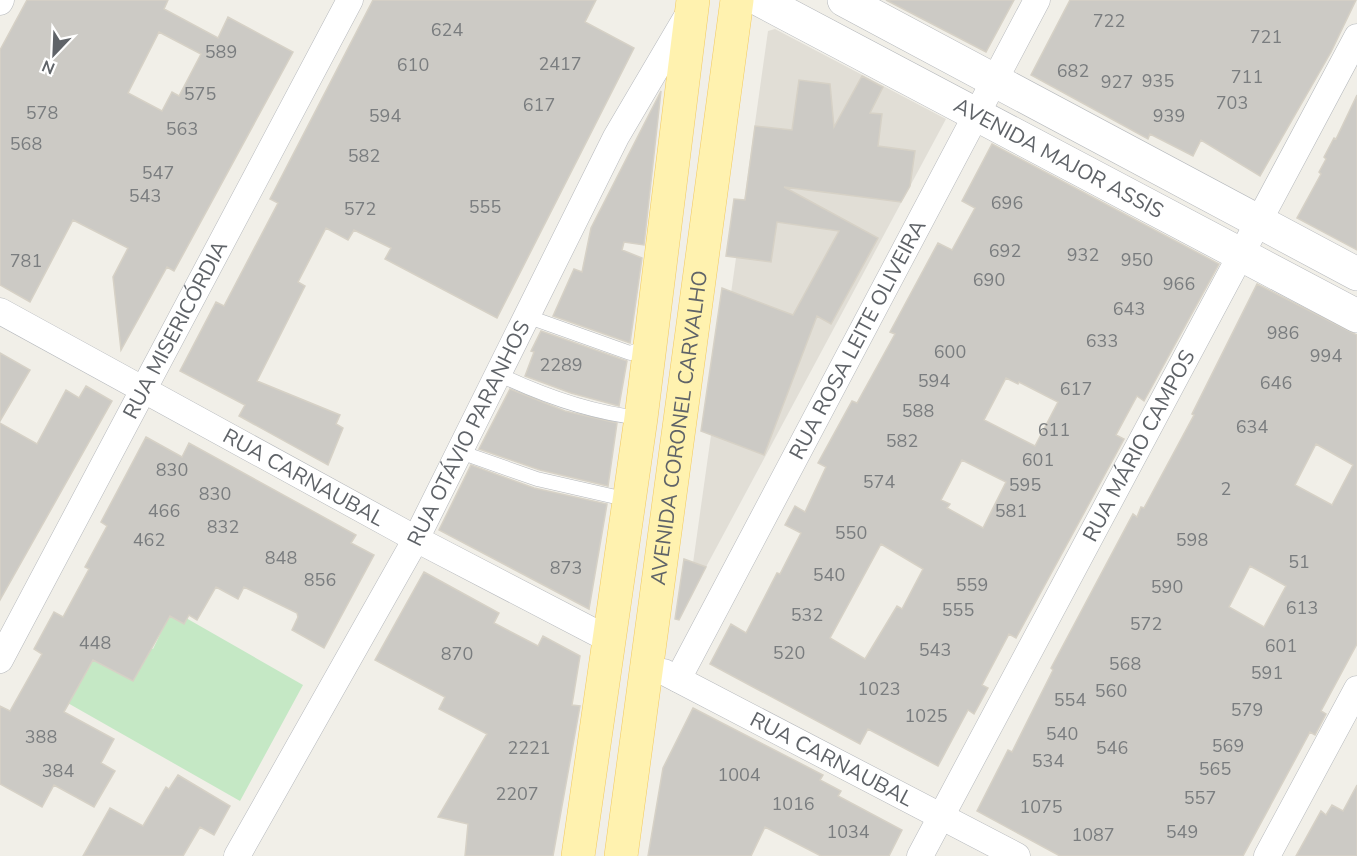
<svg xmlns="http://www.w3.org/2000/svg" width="1357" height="856" viewBox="0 0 1357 856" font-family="'Nunito Sans',sans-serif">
<rect width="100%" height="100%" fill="#f1efe8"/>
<path fill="#e1ded6" d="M775,29L946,119L706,567L693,563L768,31Z"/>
<path fill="#c5e8c5" d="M172,610L303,685L240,801L66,702L61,633L115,629L153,649Z"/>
<path fill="#cccac5" stroke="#d6d1c6" stroke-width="1.5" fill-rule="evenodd" d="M27,0H168L164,9L218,38L228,17L293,52L174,271L167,267L121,350L113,277L128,248L73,220L30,302L0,285V50ZM159,32L201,54L179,96L172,92L162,111L128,93Z
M373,0H596L585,22L634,48L497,318L385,259L391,248L354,230L348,240L326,228L298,282L305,286L257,381L340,415L336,424L343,428L328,465L239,416L245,405L180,371L216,302L224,306L278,203L270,199Z
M886,0H1014L986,52Z
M1070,0H1356L1331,52L1260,176L1201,140L1193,156L1150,134L1148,139L1031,75Z
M862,76L883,87L870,113L882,114L878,146L915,151L910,186L901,202L784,187L878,238L831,324L817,316L764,455L701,431L722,288L793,315L839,231L777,222L771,262L726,256L734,199L745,200L755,126L792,130L799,80L830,84L834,127Z
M661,91L644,245L624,242L622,250L642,258L630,343L553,316L574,269L582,272L591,228Z
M1357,95V250L1297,218L1321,174L1319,172L1326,159L1324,157L1334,138L1336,139Z
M992,144L1219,264L1144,401L1137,396L1116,435L1124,439L1091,500L1016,638L1009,634L982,685L988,688L974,714L968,710L938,766L868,729L860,744L710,664L731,624L746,633L777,573L780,574L801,533L785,525L795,506L805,512L826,467L818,463L852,401L857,403L895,334L890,332L938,243L952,250L975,208L962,201ZM1006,378L1018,384L1019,382L1058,402L1035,446L984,420ZM962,460L1006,482L983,528L947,508L950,504L941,500ZM881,544L923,569L902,609L897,606L865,659L830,638Z
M1257,284L1357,335V644L1321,711L1326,714L1315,735L1310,732L1243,856H1060L977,811L1008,750L1012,752L1053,670L1051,668L1133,514L1137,517L1141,507L1144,508L1194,415L1192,414ZM1316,444L1353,465L1332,505L1295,485ZM1250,566L1286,586L1264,627L1229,607Z
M541,331L627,361L619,406L571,393L525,376L534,352L531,351Z
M0,353L30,370L0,421Z
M86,386L112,401L0,600V423L37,444L66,390L79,398Z
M510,389L565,411L617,423L608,486L540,470L479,449Z
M146,437L182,457L189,443L356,535L351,543L374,555L324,648L292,630L298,617L297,613L244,587L238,599L216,587L197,620L189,615L184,624L170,616L133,681L93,660L64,712L114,739L101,763L115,771L94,807L54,785L42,807L0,784V706L10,711L42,654L34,649L54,612L63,617L89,569L85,567L107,526L101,522Z
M471,465L534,488L607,504L589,609L439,530Z
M684,559L706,567L679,620L675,619Z
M424,572L499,613L494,623L538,646L543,636L580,656L572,705L580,706L553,856H465L468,824L438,817L487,734L439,709L445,697L375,660Z
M693,708L823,775L820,780L841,791L838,796L902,830L889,856H821L765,827L751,856H648L663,768Z
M178,775L230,806L214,835L200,827L183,856H83L110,808L143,826L166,787L169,789Z
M1357,785V856H1296L1321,811L1326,815L1332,805L1343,811Z"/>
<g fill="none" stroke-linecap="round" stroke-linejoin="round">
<g stroke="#b5b8bc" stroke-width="15">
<path id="service" d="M526,316L630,353L648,347
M498,374C542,395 593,413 641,418
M460,452L537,479L629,500"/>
</g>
<g stroke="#b5b8bc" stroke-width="27">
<g id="minor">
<path d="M0,2L1,0"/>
<path id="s1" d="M0,311L416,539L610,640"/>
<path id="s2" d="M0,660L350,0"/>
<path id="s3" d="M664,672L1017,856"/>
<path id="s4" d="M678,679L1037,0"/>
<path id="s5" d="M237,856L416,539L616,137L689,13"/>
<path id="s6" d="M920,856L1357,37"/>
<path d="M1267,856L1357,689"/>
</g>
</g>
<g stroke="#b5b8bc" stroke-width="34">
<g id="tertiary">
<path id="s7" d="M760,0L1357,316"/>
<path d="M844,0L1357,274"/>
</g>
</g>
<g stroke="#f2c960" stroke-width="34">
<g id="primary">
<path d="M578,856L641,418L693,0"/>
<path id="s8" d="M621,856L737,0"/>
</g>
</g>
<use href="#service" stroke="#fff" stroke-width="14"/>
<use href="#minor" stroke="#fff" stroke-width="26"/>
<use href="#tertiary" stroke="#fff" stroke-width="33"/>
<use href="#primary" stroke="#fff2af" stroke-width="33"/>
</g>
<g text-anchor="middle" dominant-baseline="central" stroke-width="6" stroke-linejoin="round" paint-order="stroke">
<g font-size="18" fill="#7a7d7f">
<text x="1109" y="21">722</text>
<text x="447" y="30">624</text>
<text x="1266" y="37">721</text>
<text x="221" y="52">589</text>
<text x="560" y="64">2417</text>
<text x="413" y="65">610</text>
<text x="1073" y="71">682</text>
<text x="1247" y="77">711</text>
<text x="1158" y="81">935</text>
<text x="1117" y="82">927</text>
<text x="200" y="94">575</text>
<text x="1232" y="103">703</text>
<text x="539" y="105">617</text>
<text x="42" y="113">578</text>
<text x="385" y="116">594</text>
<text x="1169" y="116">939</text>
<text x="182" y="129">563</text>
<text x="26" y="144">568</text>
<text x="364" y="156">582</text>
<text x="158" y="173">547</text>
<text x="145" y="196">543</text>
<text x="1007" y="203">696</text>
<text x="485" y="207">555</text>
<text x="360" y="209">572</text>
<text x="1005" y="251">692</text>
<text x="1083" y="255">932</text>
<text x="1137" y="260">950</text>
<text x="26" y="261">781</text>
<text x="989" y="280">690</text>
<text x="1179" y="284">966</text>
<text x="1129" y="309">643</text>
<text x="1283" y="333">986</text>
<text x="1102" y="341">633</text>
<text x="950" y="352">600</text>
<text x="1326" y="356">994</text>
<text x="561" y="365">2289</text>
<text x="934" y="381">594</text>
<text x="1276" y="383">646</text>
<text x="1076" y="389">617</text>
<text x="918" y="411">588</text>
<text x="1252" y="427">634</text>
<text x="1054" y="430">611</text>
<text x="902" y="441">582</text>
<text x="1038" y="460">601</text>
<text x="172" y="470">830</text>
<text x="879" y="482">574</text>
<text x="1025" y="485">595</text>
<text x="1226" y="489">2</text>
<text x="215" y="494">830</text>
<text x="164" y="511">466</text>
<text x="1011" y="511">581</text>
<text x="223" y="527">832</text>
<text x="851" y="533">550</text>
<text x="149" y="540">462</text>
<text x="1192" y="540">598</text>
<text x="281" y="558">848</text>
<text x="1299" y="562">51</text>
<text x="566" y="568">873</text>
<text x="829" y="575">540</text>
<text x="320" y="580">856</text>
<text x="972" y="585">559</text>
<text x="1167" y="587">590</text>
<text x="1302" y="608">613</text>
<text x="958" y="610">555</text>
<text x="807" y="615">532</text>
<text x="1146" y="624">572</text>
<text x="95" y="643">448</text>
<text x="1281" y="646">601</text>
<text x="935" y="650">543</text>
<text x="789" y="653">520</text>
<text x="457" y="654">870</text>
<text x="1125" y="664">568</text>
<text x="1267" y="673">591</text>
<text x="879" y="689">1023</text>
<text x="1111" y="691">560</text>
<text x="1070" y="700">554</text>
<text x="1247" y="710">579</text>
<text x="926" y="716">1025</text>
<text x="1062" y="734">540</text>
<text x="41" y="737">388</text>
<text x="1228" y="746">569</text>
<text x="529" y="748">2221</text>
<text x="1112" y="748">546</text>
<text x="1048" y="761">534</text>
<text x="1215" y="769">565</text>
<text x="58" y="771">384</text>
<text x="739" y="775">1004</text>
<text x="517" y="794">2207</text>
<text x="1200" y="798">557</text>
<text x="793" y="804">1016</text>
<text x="1041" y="807">1075</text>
<text x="848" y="832">1034</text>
<text x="1182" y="832">549</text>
<text x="1093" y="835">1087</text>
</g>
<g font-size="21" fill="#5f6368" stroke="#fff">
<text stroke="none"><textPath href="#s7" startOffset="338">AVENIDA MAJOR ASSIS</textPath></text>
<text stroke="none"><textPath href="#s2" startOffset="374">RUA MISERICÓRDIA</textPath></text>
<text stroke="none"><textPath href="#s4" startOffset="384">RUA ROSA LEITE OLIVEIRA</textPath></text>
<text stroke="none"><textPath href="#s8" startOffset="432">AVENIDA CORONEL CARVALHO</textPath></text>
<text stroke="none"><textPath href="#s5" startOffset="482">RUA OTÁVIO PARANHOS</textPath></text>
<text stroke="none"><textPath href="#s6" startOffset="465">RUA MÁRIO CAMPOS</textPath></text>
<text stroke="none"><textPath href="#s1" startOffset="346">RUA CARNAUBAL</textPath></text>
<text stroke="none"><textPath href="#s3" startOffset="189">RUA CARNAUBAL</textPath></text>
</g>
</g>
<g transform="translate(54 54) rotate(203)" stroke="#ffffff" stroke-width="4.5" paint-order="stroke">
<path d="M0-4.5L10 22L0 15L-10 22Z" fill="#5f6368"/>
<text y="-9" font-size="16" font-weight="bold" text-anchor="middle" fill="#5f6368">N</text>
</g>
</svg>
